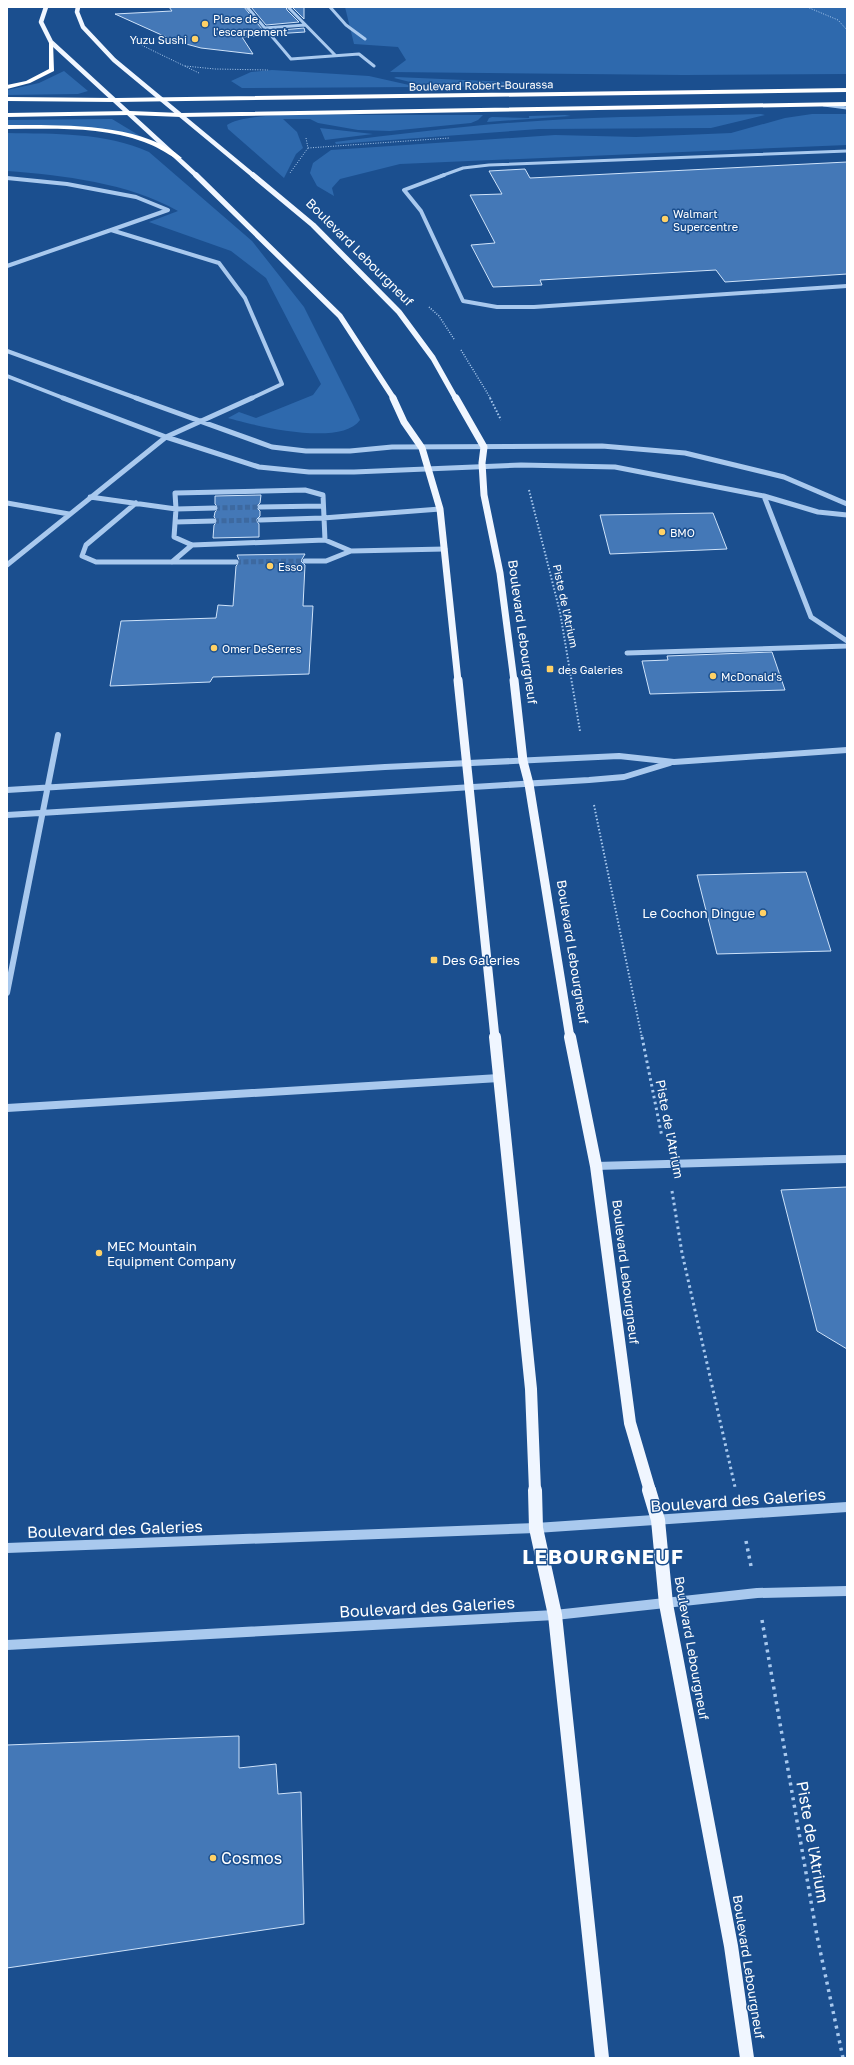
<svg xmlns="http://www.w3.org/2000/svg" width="854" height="2065" viewBox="0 0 854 2065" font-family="'Golos Text',sans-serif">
<rect width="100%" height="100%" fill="#1b4f8f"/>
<path fill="#2e69ad" d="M345,7H847V74L684,75L390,72L406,60L398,47L354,44Z
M272,70L369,76L418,87L242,88L231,81L251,72Z
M64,71L88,91L78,94L7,95V90L39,83Z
M396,77L511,82L517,84L515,86L430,87L394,78Z
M761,114L765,115L711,128L539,129L336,144L335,142C402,134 469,125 537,121C611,116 686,116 761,114Z
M812,114H847V145L400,164L340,179L332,188L334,196L317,186L310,173L313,163L331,150L555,135L636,137L731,133L785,118Z
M376,115H483L478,120L471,123L390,131L358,130L318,123L310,119H283L297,132L303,148L296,154L284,178L228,129L227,125C246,110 348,115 376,115Z
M565,115L571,116L487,122L489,118L492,117L529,118V116Z
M112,119L145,139L102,130L7,125V120Z
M320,128L373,134L325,140Z
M7,133C54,134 105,132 149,152L252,241L304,307L353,405L360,420C341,447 256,426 228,418L239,412L256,418L313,395L321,384L266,278L231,251L149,222L178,211C129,183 62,175 7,171Z"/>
<path fill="#4478b7" stroke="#cfe3fa" d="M169,7H244L267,35L242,37L253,54L201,48L175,41L115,14L172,11Z
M251,7H286L287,10L299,22L266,25Z
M292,7H304V19Z
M304,28L305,32L274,34L271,31Z
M847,162V274L725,282L716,270L540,280L542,285L493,287L471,245L495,243L470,195L502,194L489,171L525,169L530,178Z
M261,495L260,503L256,507L260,511V516L256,520L259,524V537L213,538L214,525L218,521L214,517L215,512L219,508L215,504V496Z
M713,513L727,549L610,554L600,515Z
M305,554L301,561L305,565L303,606H313L309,674L213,677L210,682L110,686L121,621L216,618L218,605L233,606L236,566L240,562L237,555Z
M772,652L785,690L650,694L642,661L668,660L667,656Z
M806,872L831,951L717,954L697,875Z
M847,1187V1349L817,1331L781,1190Z
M239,1736V1768L276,1764L278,1794L301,1792L304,1924L7,1968V1745Z"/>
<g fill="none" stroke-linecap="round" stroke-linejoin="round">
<path stroke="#3d69a0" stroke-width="5" stroke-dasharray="5 2.5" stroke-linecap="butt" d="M215,508L260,507
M214,521L260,520
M236,562L305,561"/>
<path stroke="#a9c9ee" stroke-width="1" stroke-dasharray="1 1.5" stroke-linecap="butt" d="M807,7L838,20L847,30
M135,42L199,73
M185,66L215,69L268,70
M308,148L449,138
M290,173L308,148L306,138"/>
<path stroke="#a9c9ee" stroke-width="1.5" stroke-dasharray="1 1.5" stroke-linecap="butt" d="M429,307L439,316L454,339
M461,350L491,399"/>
<path stroke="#a9c9ee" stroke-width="2" stroke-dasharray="1.5 2" stroke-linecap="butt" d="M490,398L501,420
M529,490L560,612L580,731
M594,805L642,1038"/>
<path stroke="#a9c9ee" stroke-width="3" stroke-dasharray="2.5 3.5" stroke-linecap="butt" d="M642,1037L662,1137
M672,1191L682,1253L735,1487"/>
<path stroke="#a9c9ee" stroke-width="3.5" stroke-dasharray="3 4.5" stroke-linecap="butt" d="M746,1541L751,1566
M762,1620L817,1936L843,2058"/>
<path stroke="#a9c9ee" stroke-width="3" d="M247,7L291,59L359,54L374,66
M330,7L346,25L365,39
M289,8L335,55
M265,28L305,25
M824,105L847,108
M441,176L463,168L489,165L847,151"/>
<path stroke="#a9c9ee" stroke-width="4" d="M444,175L404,190L421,211L463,301L497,307H534L847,286
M7,178L67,184L136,197L168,210L111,230L219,263L245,298L282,384L250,399
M7,266L111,230
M7,351L139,399
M7,376L66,399"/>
<path stroke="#a9c9ee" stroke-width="5" d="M63,398L166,437L259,467L309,472H354L521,465L615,467L764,496L818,512L847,515
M136,398L272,447L306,451H350L392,447L602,446L685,453L784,477L847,504
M764,496L811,617L847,641
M90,497L176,509L174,537L192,545L325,540L351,551L445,549
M7,503L69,514
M136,503L86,545L82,556L96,562H236
M260,507L323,506
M215,508L176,509L175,493L305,490L323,495L325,540
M260,520L323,518L440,509
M175,522L214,521
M305,561H326L351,551
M172,562L192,545
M7,565L166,437L252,398
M627,653L847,646"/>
<path stroke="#a9c9ee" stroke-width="6" d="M7,790L385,767L619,756L674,762L847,750
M7,815L589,780L624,777L670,763
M7,993L58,735"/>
<path stroke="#a9c9ee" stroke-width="8" d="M7,1108L499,1078
M596,1166L847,1159"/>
<path stroke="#a9c9ee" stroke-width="10" d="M7,1548L536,1528L847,1507
M7,1645L555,1615L757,1593L847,1591"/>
<path stroke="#f0f6ff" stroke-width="4.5" d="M46,7L41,22L51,42L197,176
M78,7L77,12L83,27L114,60L254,176"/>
<path stroke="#f0f6ff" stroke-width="5.5" d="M196,175L340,316L394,399
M253,175L313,225L399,312L433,358L456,399"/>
<path stroke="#f0f6ff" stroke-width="7" d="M393,398L404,422L422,448L440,509L458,681
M456,398L484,447L482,463L484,495L500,573L514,681"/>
<path stroke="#f0f6ff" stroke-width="9" d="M458,680L495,1038
M514,680L523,761L529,784L570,1038"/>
<path stroke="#f0f6ff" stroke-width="12" d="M495,1037L531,1389L535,1491
M570,1037L596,1166L630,1423L650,1491"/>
<path stroke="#f0f6ff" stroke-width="14" d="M535,1490L536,1528L555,1615L602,2058
M649,1490L658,1520L666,1604L731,1946L747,2058"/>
<path fill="#fff" fill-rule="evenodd" d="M49,41L53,42L54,71L30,83L7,89V85L26,81L49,69Z
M847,88V92L116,102L7,101V97L116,98Z
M847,102V106L181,117L130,115L7,117V113L130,111L181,113Z
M7,125C58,125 142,122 182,158L177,159C166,153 156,146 144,142C101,126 53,129 7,129Z"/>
</g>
<g fill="#ffd166" stroke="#1b4f8f" stroke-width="1.5">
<circle cx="205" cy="24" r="4"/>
<circle cx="195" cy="39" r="4"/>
<circle cx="665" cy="219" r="4"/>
<circle cx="662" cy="532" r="4"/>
<circle cx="270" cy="566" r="4"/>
<circle cx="214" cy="648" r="4"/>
<rect x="546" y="665" width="8" height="8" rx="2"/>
<circle cx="713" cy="676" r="4"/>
<circle cx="763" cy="913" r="4"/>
<rect x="430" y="956" width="8" height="8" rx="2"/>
<circle cx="99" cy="1253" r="4"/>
<circle cx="213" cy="1858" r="4"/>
</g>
<g text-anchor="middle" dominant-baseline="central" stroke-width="3" stroke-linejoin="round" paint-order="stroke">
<g font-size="11" fill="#fff" stroke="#1b4f8f" text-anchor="start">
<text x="213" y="18">Place de<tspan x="213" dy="13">l'escarpement</tspan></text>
<text x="187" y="39" text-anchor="end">Yuzu Sushi</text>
<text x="673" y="213">Walmart<tspan x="673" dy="13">Supercentre</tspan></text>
<text x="670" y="532">BMO</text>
<text x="278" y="566">Esso</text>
<text x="222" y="648">Omer DeSerres</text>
<text x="558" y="669">des Galeries</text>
<text x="721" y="676">McDonald's</text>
</g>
<g font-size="11" fill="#fff" stroke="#1b4f8f">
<text transform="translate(481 85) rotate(-1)">Boulevard Robert-Bourassa</text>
<text transform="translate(566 606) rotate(78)">Piste de l'Atrium</text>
</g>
<g font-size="13" fill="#fff" stroke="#1b4f8f">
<text transform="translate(360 252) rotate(45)">Boulevard Lebourgneuf</text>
<text transform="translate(523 632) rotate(82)">Boulevard Lebourgneuf</text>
<text transform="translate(573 952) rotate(81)">Boulevard Lebourgneuf</text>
<text transform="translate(670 1129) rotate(79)">Piste de l'Atrium</text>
<text transform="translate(626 1272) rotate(83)">Boulevard Lebourgneuf</text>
<text transform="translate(692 1648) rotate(80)">Boulevard Lebourgneuf</text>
<text transform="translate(749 1967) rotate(81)">Boulevard Lebourgneuf</text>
</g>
<g font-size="13" fill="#fff" stroke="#1b4f8f" text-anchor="start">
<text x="755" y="913" text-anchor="end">Le Cochon Dingue</text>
<text x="442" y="960">Des Galeries</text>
<text x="107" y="1246">MEC Mountain<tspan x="107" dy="15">Equipment Company</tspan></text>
</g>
<g font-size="16" fill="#fff" stroke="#1b4f8f">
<text transform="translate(738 1500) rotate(-4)">Boulevard des Galeries</text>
<text transform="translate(115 1529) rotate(-2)">Boulevard des Galeries</text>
<text transform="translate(427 1607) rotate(-3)">Boulevard des Galeries</text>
<text transform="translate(813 1842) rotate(80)">Piste de l'Atrium</text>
</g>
<g font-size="16" fill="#fff" stroke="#1b4f8f" text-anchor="start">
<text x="221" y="1858">Cosmos</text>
</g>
<g font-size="20" font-weight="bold" letter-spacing="1" fill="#fff" stroke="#1b4f8f">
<text x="603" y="1556">LEBOURGNEUF</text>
</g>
</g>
<rect width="854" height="2065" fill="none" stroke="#ffffff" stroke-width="16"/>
</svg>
